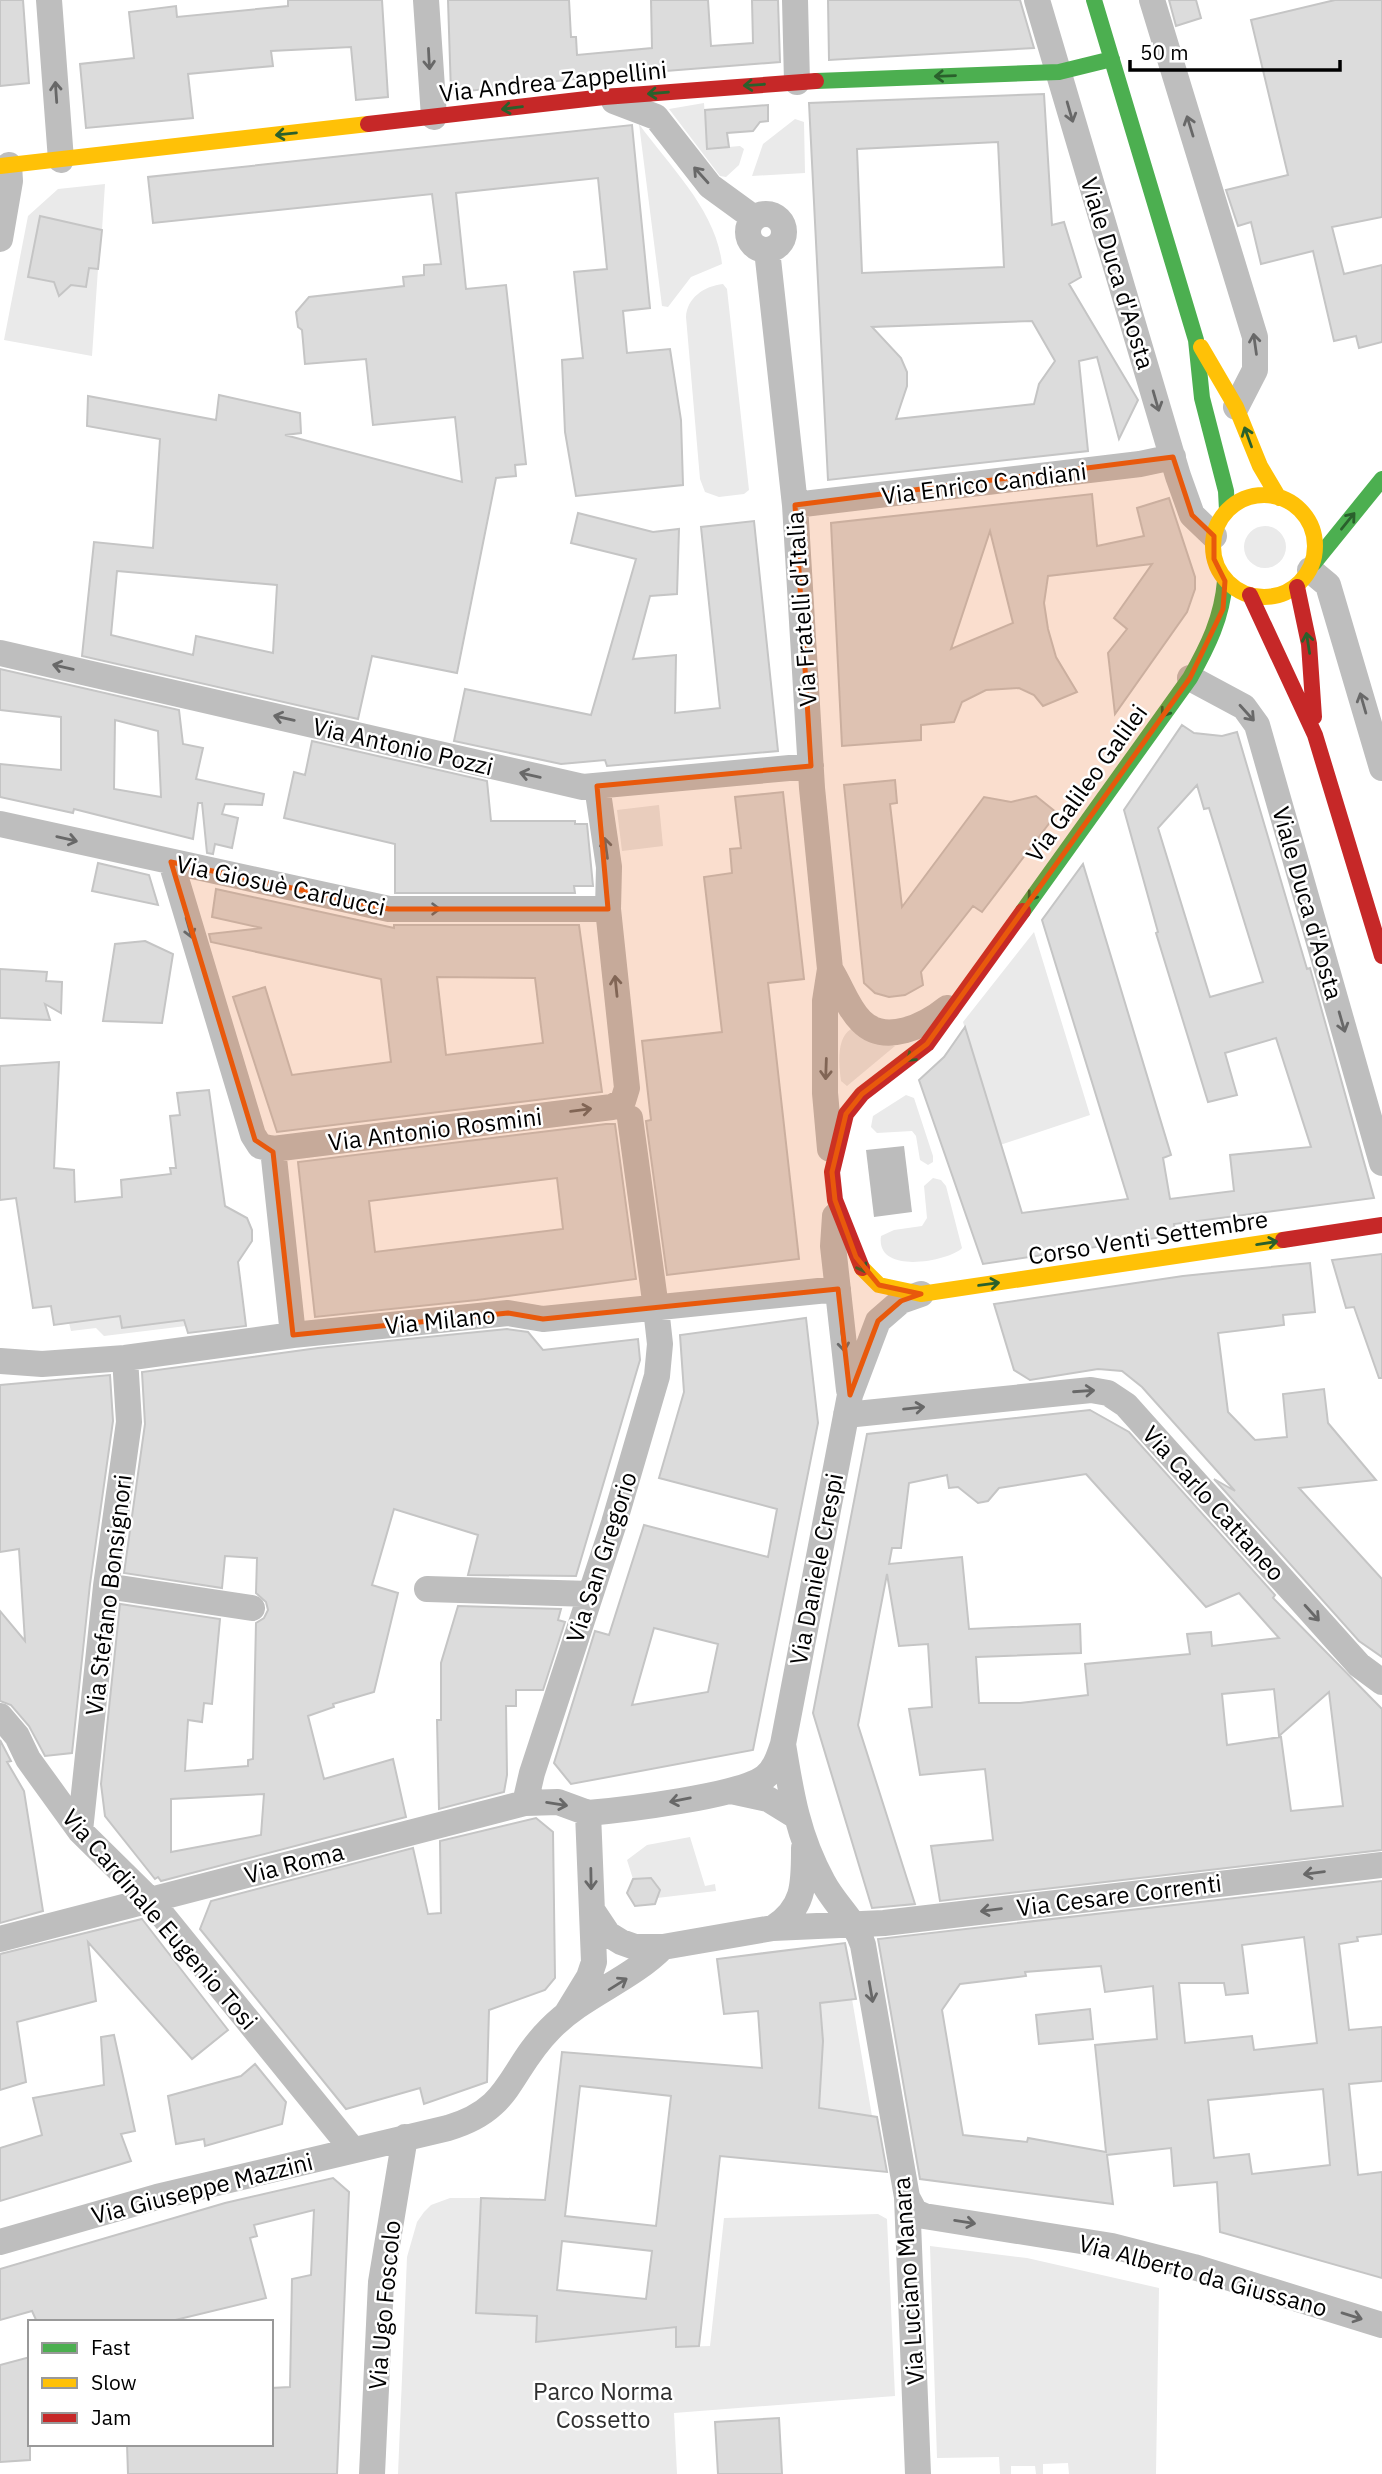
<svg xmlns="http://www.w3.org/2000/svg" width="1382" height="2474" viewBox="0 0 1382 2474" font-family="'IBM Plex Sans',sans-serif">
<rect width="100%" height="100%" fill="#fff"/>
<path fill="#eaeaea" d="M704,103L707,149L740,146L744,149L739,165L726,177L720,176L669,109Z
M795,119L804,122L805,173L752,176L763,144Z
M639,124C670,167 716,210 722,264L691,277L668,307L662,306Z
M105,184L102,230L40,216L28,277L85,287L89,268L98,269L92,356L4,340L28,216L58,189Z
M723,284L727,289L749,490L744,494L719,497L705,492L700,479L686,317C687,298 704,286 723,284Z
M1244 547a21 21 0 1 1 42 0a21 21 0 1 1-42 0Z
M659,805L663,846L622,851L617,810Z
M1034,932L1090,1115L1000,1145L963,1022Z
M851,1029L895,1046L847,1086L841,1081C839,1066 836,1038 851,1029Z
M906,1095L914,1098L933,1156V1162L928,1165L920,1160L916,1136L912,1131L877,1133L871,1127L873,1116Z
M933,1178L941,1180L946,1186L962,1248C952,1260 875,1277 881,1236L894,1230L922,1226L927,1218L924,1186Z
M120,1316L122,1327L184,1320L186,1326L104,1336L96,1328L71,1331L69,1323Z
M690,1837L705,1886L715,1884L716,1891L657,1898L651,1878L633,1879L627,1860L647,1845Z
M852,1999L872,2116L819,2108L823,2041L820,2003Z
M450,2198H481L476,2313L523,2315L545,2201L537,2342L676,2327V2347L710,2346L724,2218L878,2214L887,2219L895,2396L674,2413L677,2474H398L407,2257L417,2222L424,2212L431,2205Z
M930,2246L1027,2258L1159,2288L1156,2474H1069L1068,2463L1043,2464V2474H1036L1035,2466H1011V2474H1000L999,2457L937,2458Z"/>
<path fill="#bcbcbc" d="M904,1146L912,1212L874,1217L866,1150Z"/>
<path fill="#dcdcdc" stroke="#c5c5c5" stroke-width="2" fill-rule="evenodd" d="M0,0H23L29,83L0,86Z
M288,0H382L388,97L356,100L351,47L271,51L273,66L188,74L193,118L86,128L80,64L134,58L129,12L176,6L177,17L288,6Z
M448,0H569L571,37H576L577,55L652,48L651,0H708L711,46L753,43L752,0H778L780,62L602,76L451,93Z
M828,0H1020L1034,48L829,60Z
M1169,0H1196L1201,18L1176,26Z
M1335,0H1382V217L1332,227L1344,274L1382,265V342L1359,348L1356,336L1334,341L1313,251L1261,264L1251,222L1238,226L1226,190L1288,175L1251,20Z
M1044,94L1052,225L1064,222L1081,277L1069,284L1138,400L1119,439L1097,357L1079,361L1088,451L828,480L809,103ZM998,142L1004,267L862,273L857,149ZM1032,321L1055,361L1039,384L1034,404L896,419L907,386V372L901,358L872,327Z
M768,105V121L760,122L753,131L727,133L729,147L707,149L705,110Z
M632,125L650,308L623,311L627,353L670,349L681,420L683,485L576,496L565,432L562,360L583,358L574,272L607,269L598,178L456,193L466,289L506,285L526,464L515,465L516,476L496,478L457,673L372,656L358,719L82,656L94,542L153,548L160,439L87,426L88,396L216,420L219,395L300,413L301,433L285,435L462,482L455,417L373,425L366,359L305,364L302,330L298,327L296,312L309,297L404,286L403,277L424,275V265L441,264L432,194L153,223L148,177ZM117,571L277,585L273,653L196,636L193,655L111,635Z
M40,216L102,230L98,269L89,268L86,287L71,285L59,296L54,282L28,277Z
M1092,494L1097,546L1144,536L1137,508L1169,498L1195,577V589L1187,612L1115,714L1108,653L1127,629L1114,618L1152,564L1048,576L1044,603L1048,629L1056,657L1077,692L1043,706L1034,695L1019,688L986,690L962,702L954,722L921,725V740L842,746L831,523ZM990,531L1013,623L951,649Z
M578,513L653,532L679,529L677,594L650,596L633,659L676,655L675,713L720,708L701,527L754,521L778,751L607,766L605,760L561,764L454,741L465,689L591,715L636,559L571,543Z
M0,669L179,710L183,744L203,748L196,779L264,794L262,805L225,804L222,814L238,818L232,848L215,844L213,854L207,853L202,803H198L193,839L74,809L73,813L0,797V764L61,770V717L0,710ZM115,720L158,731L161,797L114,789Z
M1182,725L1194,733L1222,736L1237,732L1307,969L1310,968L1374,1198L1174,1224L1176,1235L983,1264L919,1080L944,1057L965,1027L1022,1213L1128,1199L1042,920L1083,864L1171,1155L1163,1158L1170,1199L1234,1191L1230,1155L1311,1147L1276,1038L1225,1053L1237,1095L1208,1102L1156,933L1158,932L1124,810ZM1197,785L1204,809L1209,808L1263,982L1210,997L1158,828Z
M312,741L487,781L491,821H575V824H587L593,886H574L575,893H395V844L284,818L294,772L305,775Z
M895,780L897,803L890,804L902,907L984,797L1011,802L1036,796L1057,813L982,912L973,906L921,972L923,985L905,995L889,997L875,993L864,983L844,785Z
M783,792L804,979L768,983L799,1259L667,1275L646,1121L651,1120L642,1041L722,1032L704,877L732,873L730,849L741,848L735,797Z
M98,863L149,875L158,905L92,891Z
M216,889L394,928V925H579L602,1092L277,1132L233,997L265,987L292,1075L391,1062L381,979L211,942L209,934L262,928L212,917ZM437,977L535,978L543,1043L446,1055Z
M145,941L173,954L162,1023L103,1021L115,944Z
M0,969L47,972L46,981L62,982L61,1013L45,1004L50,1020L0,1018Z
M59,1062L54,1168L74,1170L75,1202L122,1197L121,1180L171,1174L170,1168H176L170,1116L180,1115L177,1093L209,1090L225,1206L247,1218L252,1230V1241L238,1262L246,1326L188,1333L184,1320L122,1328L120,1316L54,1325L51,1306L33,1308L16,1198L0,1200V1066Z
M606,1124H615L636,1279L477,1300L315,1317L298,1162ZM557,1178L563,1229L375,1252L369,1201Z
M1382,1254V1378H1379L1354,1307L1346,1308L1332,1260Z
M1310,1263L1315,1312L1283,1315L1284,1325L1218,1333L1228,1412L1255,1440L1287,1437L1283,1394L1324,1389L1328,1423L1376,1480L1299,1488L1382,1579V1657L1359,1641L1214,1479L1235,1491L1142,1387L1122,1371L1098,1369L1030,1380L1014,1370L994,1304L1183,1276Z
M806,1318L818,1423L753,1750L571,1784L554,1763L595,1631L609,1635L644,1525L768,1557L777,1509L659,1478L684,1392L680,1335ZM654,1628L718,1644L708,1692L632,1705Z
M507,1329L528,1332L543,1350L638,1339L640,1360L576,1576L468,1575L478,1535L394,1509L372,1585L398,1593L374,1692L333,1704L334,1707L308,1716L324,1779L393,1759L406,1817L161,1881L158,1877L155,1879L105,1816L101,1784L120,1604L220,1619L212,1704L204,1703L202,1722L188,1720L185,1771L248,1766V1760L253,1759L256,1623L264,1618L268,1610L266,1602L256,1593L257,1558L225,1556L222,1588L124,1573L145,1424L142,1372L318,1348ZM264,1794L261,1835L171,1852V1799Z
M110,1375L113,1421L90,1584L72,1753L45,1756L29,1726L11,1705L0,1701V1611L25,1641L19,1549L0,1552V1385Z
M1090,1410L1129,1432L1275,1595L1273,1598L1382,1709V1850L940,1901L931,1846L993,1840L985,1769L920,1775L909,1709L932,1707L928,1644L899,1646L887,1574L858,1725L915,1904L872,1908L813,1713L867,1434ZM1086,1474L1206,1607L1239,1593L1279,1638L1212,1646L1211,1632L1187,1634L1190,1654L1085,1664L1088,1695L1020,1703H979L976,1657L1081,1653L1080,1624L969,1629L962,1557L889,1564L892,1548H901L909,1483L947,1475L949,1488L958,1487L978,1503L988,1501L999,1488ZM1274,1689L1279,1736L1329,1692L1343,1806L1291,1811L1281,1737L1227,1745L1222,1694Z
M458,1606L561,1609L558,1620L565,1622L543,1690H516V1706H506L507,1775L504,1792L439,1809L437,1720H441V1663Z
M0,1740L11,1761L7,1762L24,1791L43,1911L0,1923Z
M536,1818L553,1832L555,1978L545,1990L489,2010L487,2082L424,2104L420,2088L346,2109L200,1929L211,1901L413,1848L428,1914L441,1913L440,1841Z
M651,1878L660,1890L655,1904L635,1906L627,1893L633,1879Z
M1382,1881V1934L1357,1937L1358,1941L1339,1944L1349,2030L1382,2027V2081L1349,2084L1358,2175L1382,2172V2278L1220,2232L1217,2182L1174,2186L1171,2148L1107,2155L1113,2204L920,2179L878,1939ZM1304,1937L1317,2043L1254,2050L1252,2036L1185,2043L1179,1983H1224L1226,1995L1248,1993L1242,1945ZM1101,1966L1105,1992L1153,1986L1157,2039L1095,2045L1106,2152L1028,2138L1027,2142L963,2135L942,2010L960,1984L1026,1976L1025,1972ZM1323,2089L1330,2165L1252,2174L1249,2154L1214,2158L1208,2100Z
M142,1919L228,2030L192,2059L88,1942L96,2001L17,2022L26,2082L0,2090V1954Z
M845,1943L856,1999L820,2003L823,2041L819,2108L877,2117L887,2172L720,2156L699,2346L676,2347V2327L536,2342L537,2316L476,2313L481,2198L545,2200L562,2052L762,2068L758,2011L724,2014L717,1959ZM580,2086L671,2096L656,2226L565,2216ZM562,2241L652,2251L646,2299L557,2290Z
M1090,2009L1093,2039L1039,2044L1036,2015Z
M114,2035L135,2131L121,2134L131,2161L0,2201V2148L42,2135L33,2098L104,2085L101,2037Z
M255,2064L286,2102L282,2124L205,2146L204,2139L176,2144L168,2096L241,2076Z
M333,2178L349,2192L337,2474H128L127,2444H271V2388L290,2387L292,2279L311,2275L314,2210L254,2225L257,2236L250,2238L266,2298L167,2322H37L32,2311L0,2320V2269L225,2203Z
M30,2357V2460L0,2462V2365Z
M779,2418L782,2474H718L715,2422Z"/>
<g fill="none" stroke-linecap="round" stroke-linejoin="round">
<path stroke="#bebebe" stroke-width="26" d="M49,0L61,160
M426,0L434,117
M795,0L797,82
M1037,0L1178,476L1192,515L1214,536
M1152,0L1255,337V370L1236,407
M614,101L656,117L710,186L754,218
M748 232a18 18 0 1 1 36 0a18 18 0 1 1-36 0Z
M0,239L10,181L9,165
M767,250L795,505L812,788L830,969L825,1001V1093L830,1149
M795,505L1140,464L1173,457
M1310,570L1328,585L1382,768
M0,653L583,787L811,766
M1190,678L1244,707L1257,725L1382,1163
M0,824L389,909H608
M171,862L253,1135L260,1146L273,1149L612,1107L623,1101L627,1088L608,909L609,867L597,786
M830,969C841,986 847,1007 861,1021C885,1046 926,1025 947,1008
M273,1149L293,1335
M835,1216L833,1246L849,1390
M0,1361L42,1364L125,1358L293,1335L508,1313L543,1319L838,1289
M846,1415L1091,1390L1108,1393L1126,1405L1359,1665L1382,1682
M106,1586L252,1608
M427,1589L590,1594
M0,1716L17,1736L28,1759L80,1831L150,1900L353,2150
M783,1744C791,1794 798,1837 823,1882C835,1905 855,1920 863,1945L907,2197L918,2474
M731,1791L768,1799L794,1815
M525,1803L532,1773L614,1523L657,1376L660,1344L656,1308L630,1118
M80,1831L106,1586L129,1422L125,1358
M592,1910L608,1934L621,1942L635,1947H663L773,1928L884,1923L1382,1865
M773,1928C805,1908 804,1883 804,1848
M0,1939L525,1803L558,1802L588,1813
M567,2013L589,1977L594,1962L588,1813C622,1810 741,1796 765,1777C775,1769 779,1756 783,1744L850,1395L878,1321L901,1301L921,1294
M907,2197L915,2212L924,2216L1112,2246L1194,2267L1382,2325
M0,2242L157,2197L448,2128C513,2109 508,2071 550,2029C583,1995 629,1981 663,1947
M372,2474L381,2282L405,2137"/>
<path stroke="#4caf50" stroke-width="16" d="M1094,0L1196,340L1202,398L1226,491L1227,510
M816,81L1059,72L1112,59
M1314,563L1382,479
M1023,911L1190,678C1208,646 1222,618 1225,581"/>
<path stroke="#ffc107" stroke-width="16" d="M0,166L368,124
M1201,347L1236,407L1260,466L1279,498
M1213 546a51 51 0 1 1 102 0a51 51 0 1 1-102 0Z
M862,1268L879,1285L921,1294L1283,1240"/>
<path stroke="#c62828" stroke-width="16" d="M368,124L604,97L816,81
M1297,587L1309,644L1314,717
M1250,595L1315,735L1382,956
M1283,1240L1382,1225
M862,1268L835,1200L832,1172L846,1114L862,1094L927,1044L1023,911"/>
</g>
<defs><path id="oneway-shaft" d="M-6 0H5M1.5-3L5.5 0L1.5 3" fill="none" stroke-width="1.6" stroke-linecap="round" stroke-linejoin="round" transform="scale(1.75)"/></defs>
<g stroke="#686868">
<use href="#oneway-shaft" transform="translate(429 59) rotate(87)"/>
<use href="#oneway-shaft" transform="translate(56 92) rotate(-94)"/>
<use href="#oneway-shaft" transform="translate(1070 112) rotate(74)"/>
<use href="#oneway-shaft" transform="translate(1190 126) rotate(-107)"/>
<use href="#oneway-shaft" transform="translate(701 175) rotate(-132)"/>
<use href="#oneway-shaft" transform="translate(1255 344) rotate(-98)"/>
<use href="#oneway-shaft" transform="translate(1156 401) rotate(74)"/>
<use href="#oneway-shaft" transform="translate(63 667) rotate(-167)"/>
<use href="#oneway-shaft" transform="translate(1363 703) rotate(-106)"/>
<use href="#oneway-shaft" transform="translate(1247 713) rotate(48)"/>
<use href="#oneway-shaft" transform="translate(284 718) rotate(-167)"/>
<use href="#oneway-shaft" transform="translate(530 775) rotate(-167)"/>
<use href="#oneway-shaft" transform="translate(67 839) rotate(13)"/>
<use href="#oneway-shaft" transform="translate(606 848) rotate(-98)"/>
<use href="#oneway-shaft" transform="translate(430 909)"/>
<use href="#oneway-shaft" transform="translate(189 928) rotate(74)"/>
<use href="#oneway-shaft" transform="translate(616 986) rotate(-96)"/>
<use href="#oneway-shaft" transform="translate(1342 1022) rotate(74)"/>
<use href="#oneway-shaft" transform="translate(826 1069) rotate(92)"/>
<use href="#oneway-shaft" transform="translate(581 1110) rotate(-7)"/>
<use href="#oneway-shaft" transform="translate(843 1341) rotate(83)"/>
<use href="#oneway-shaft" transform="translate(1084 1391) rotate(-4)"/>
<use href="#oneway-shaft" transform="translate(914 1408) rotate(-6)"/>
<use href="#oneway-shaft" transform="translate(1312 1613) rotate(48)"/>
<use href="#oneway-shaft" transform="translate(680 1800) rotate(169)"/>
<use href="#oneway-shaft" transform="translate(557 1804) rotate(9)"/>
<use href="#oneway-shaft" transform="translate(1314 1873) rotate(173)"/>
<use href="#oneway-shaft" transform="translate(591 1879) rotate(89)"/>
<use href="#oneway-shaft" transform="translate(991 1910) rotate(173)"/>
<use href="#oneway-shaft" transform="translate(618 1984) rotate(-32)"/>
<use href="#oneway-shaft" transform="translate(871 1992) rotate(80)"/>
<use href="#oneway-shaft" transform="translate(965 2222) rotate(9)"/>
<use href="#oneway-shaft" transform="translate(1352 2316) rotate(17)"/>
</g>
<g stroke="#2a602c">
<use href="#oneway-shaft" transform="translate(945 76) rotate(178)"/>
<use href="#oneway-shaft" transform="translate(754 85) rotate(176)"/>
<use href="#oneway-shaft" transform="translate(658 93) rotate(175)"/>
<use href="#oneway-shaft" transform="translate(512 108) rotate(173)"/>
<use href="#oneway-shaft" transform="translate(286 134) rotate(174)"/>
<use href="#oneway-shaft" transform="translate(1248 437) rotate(-110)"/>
<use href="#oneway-shaft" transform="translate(1348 521) rotate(-51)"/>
<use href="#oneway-shaft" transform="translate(1308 643) rotate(-99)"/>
<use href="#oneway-shaft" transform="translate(1168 708) rotate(125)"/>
<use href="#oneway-shaft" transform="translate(1035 892) rotate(127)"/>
<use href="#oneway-shaft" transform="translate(915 1054) rotate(139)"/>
<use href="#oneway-shaft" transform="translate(1267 1243) rotate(-9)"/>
<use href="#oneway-shaft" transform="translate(860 1263) rotate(63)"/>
<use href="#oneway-shaft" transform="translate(989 1284) rotate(-8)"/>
</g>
<path fill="#e8590c" fill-opacity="0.2" stroke="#e8590c" stroke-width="5" stroke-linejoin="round" d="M1173,457L1192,515L1214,536V559L1225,581L1223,609L1190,678L927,1044L862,1094L846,1114L832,1172L835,1200L856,1257L879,1285L921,1294L901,1301L878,1321L850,1395L838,1289L543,1319L508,1313L293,1335L273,1152L255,1140L171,862L389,909H608L597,786L811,766L795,505Z"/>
<g text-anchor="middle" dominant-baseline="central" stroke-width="5" stroke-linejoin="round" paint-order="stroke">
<g font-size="24" fill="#000" stroke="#fff">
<text transform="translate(553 81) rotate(-6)">Via Andrea Zappellini</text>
<text transform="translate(1118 273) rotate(73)">Viale Duca d'Aosta</text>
<text transform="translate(984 483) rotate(-7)">Via Enrico Candiani</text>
<text transform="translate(801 609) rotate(-94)">Via Fratelli d'Italia</text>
<text transform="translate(403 746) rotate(13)">Via Antonio Pozzi</text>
<text transform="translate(1086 783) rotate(-54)">Via Galileo Galilei</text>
<text transform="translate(281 885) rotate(12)">Via Giosuè Carducci</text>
<text transform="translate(1308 903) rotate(74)">Viale Duca d'Aosta</text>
<text transform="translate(435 1129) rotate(-7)">Via Antonio Rosmini</text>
<text transform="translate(1148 1237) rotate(-9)">Corso Venti Settembre</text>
<text transform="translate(440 1320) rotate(-6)">Via Milano</text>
<text transform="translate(1214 1503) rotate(48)">Via Carlo Cattaneo</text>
<text transform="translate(601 1557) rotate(-72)">Via San Gregorio</text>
<text transform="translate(816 1569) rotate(-79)">Via Daniele Crespi</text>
<text transform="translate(108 1595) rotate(-83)">Via Stefano Bonsignori</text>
<text transform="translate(294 1863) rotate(-14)">Via Roma</text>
<text transform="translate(1119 1895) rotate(-7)">Via Cesare Correnti</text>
<text transform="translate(160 1919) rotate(49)">Via Cardinale Eugenio Tosi</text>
<text transform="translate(202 2188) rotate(-14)">Via Giuseppe Mazzini</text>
<text transform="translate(1203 2275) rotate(15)">Via Alberto da Giussano</text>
<text transform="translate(908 2281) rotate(-94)">Via Luciano Manara</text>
<text transform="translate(384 2305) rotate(-85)">Via Ugo Foscolo</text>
</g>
<g font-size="24" fill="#2f2f2f" stroke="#fff">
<text x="603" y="2391">Parco Norma<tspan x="603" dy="28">Cossetto</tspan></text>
</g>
</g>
<rect x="28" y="2320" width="245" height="126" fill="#ffffff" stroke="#999999" stroke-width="2"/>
<rect x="42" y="2343" width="35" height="10" fill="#4caf50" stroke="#999999" stroke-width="2"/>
<text x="91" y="2355" font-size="21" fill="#000000">Fast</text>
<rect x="42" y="2378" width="35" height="10" fill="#ffc107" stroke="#999999" stroke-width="2"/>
<text x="91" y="2390" font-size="21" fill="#000000">Slow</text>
<rect x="42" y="2413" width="35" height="10" fill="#c62828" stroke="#999999" stroke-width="2"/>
<text x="91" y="2425" font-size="21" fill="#000000">Jam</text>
<path d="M1130 60v10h210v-10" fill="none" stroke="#000000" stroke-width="3.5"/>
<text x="1140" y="60" font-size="21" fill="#000000" stroke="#ffffff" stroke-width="5" paint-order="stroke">50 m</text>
</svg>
